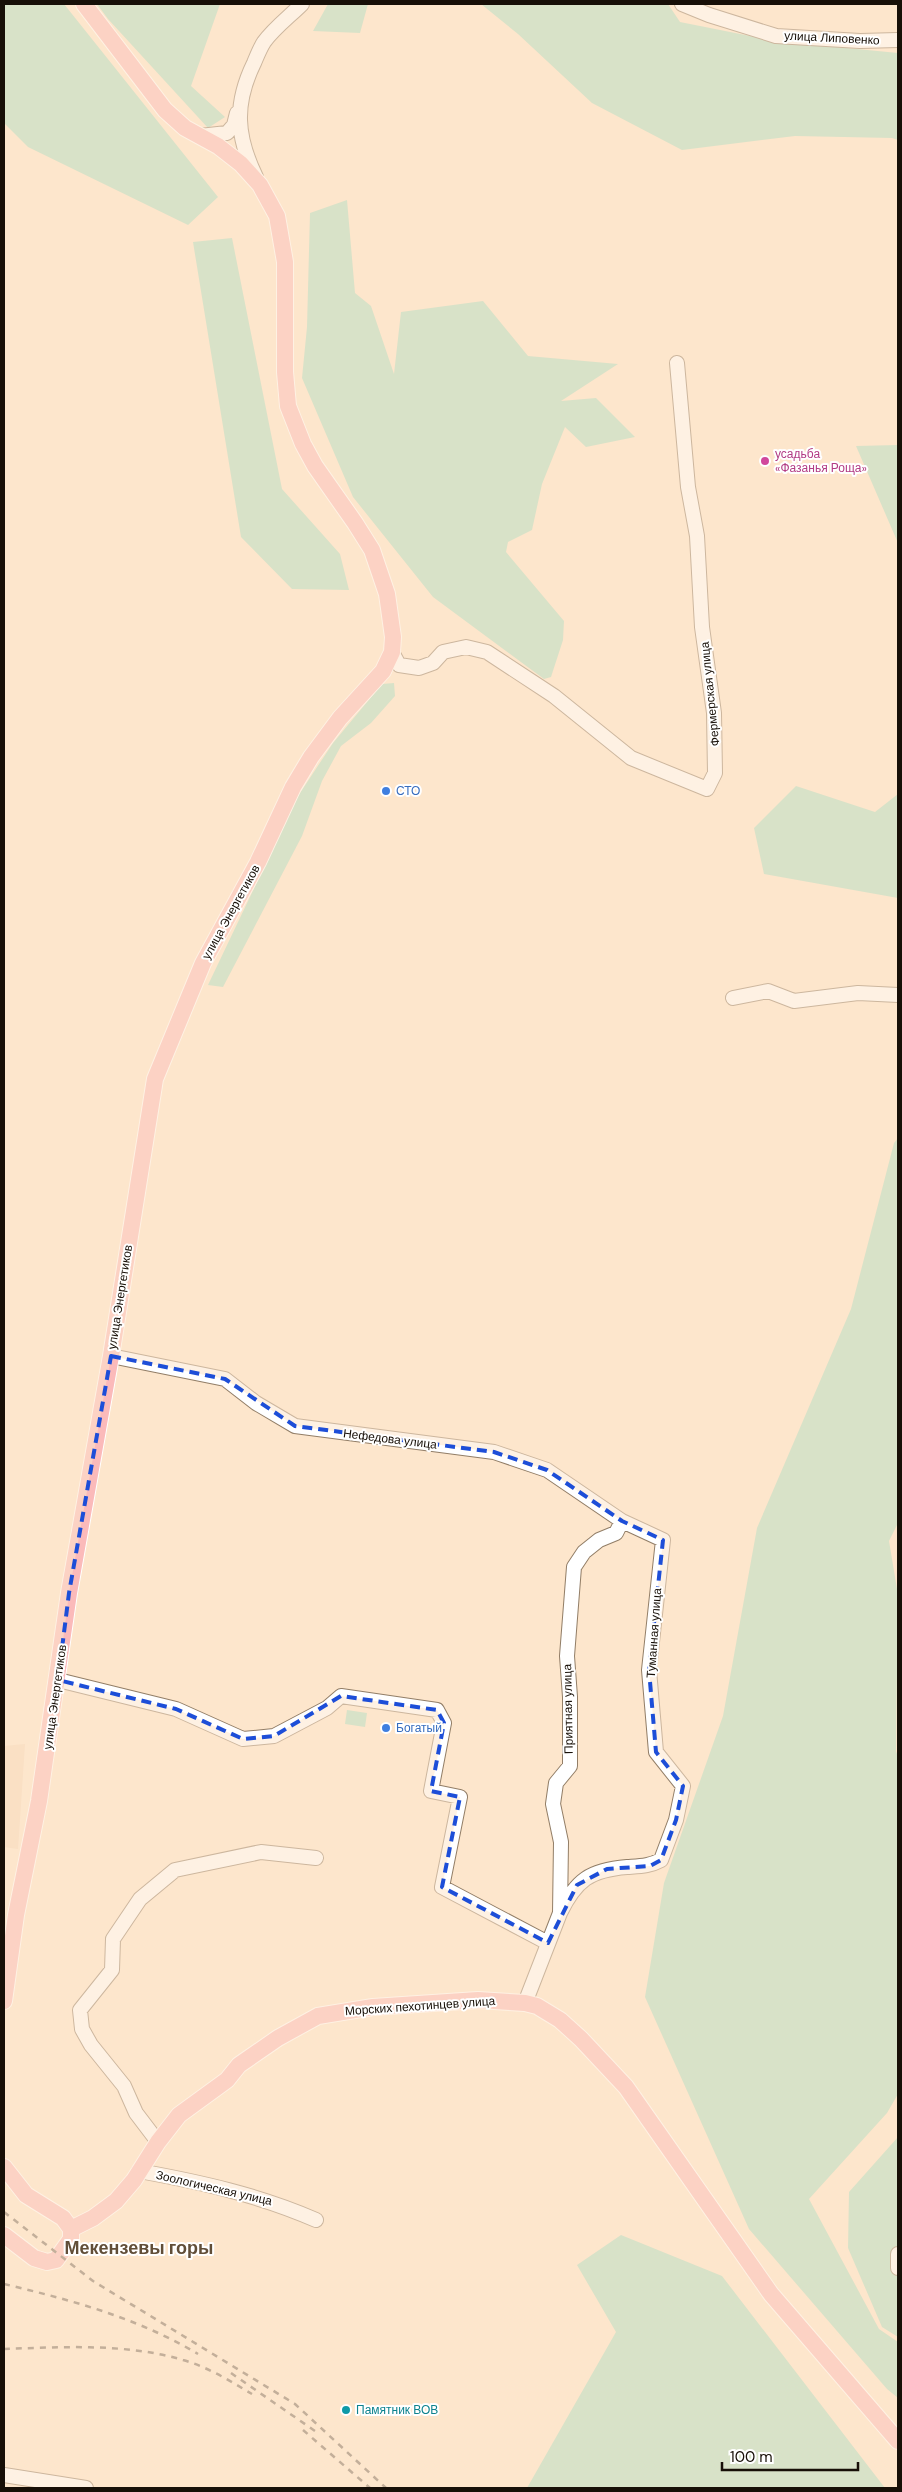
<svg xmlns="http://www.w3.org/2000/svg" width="902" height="2492" viewBox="0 0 902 2492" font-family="'DM Sans',sans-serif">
<rect width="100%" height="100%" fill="#fde6cc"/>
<path fill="#f5d9ba" d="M25,1744L18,1849L4,1847V1746Z"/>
<path fill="#acddc3" d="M4,4H64L218,197L188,225L28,147L4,123Z
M97,4H220L191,86L225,117L208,128L108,19Z
M328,4H368L360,33L313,31Z
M481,4H668L680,22L775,41L898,53V140L892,138L795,136L682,150L592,103L518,34Z
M347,200L355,293L371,306L394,374L401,312L483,301L528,356L618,364L561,401L596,398L635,437L586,447L565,427L542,484L532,530L508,542L506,552L564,621L563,640L551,677L544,679L433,597L353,497L302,378L307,327L310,213Z
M232,238L282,489L340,554L349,590L292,589L241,537L193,242Z
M898,445V543L856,446Z
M394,683L395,696L371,723L341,746L322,781L302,836L223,987L208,985L298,796L333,743L382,684Z
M796,786L875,812L898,794V898L764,874L754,828Z
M898,1138V1523L889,1541L898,1595L896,1751L898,1757V2094L887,2113L809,2199L879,2329L898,2342V2398L887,2389L749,2229L645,1997L664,1883L723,1716L757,1528L851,1309L894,1143Z
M347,1710L367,1713L365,1727L345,1724Z
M898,2137V2337L882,2327L848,2248L849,2192Z
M621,2235L722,2276L885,2488H527L616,2332L577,2265Z"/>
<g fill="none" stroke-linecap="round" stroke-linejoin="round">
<g stroke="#927e67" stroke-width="16">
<path id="minor" d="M682,4L709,15L776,36L860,41L898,40
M200,136L227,133L234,125L237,113
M256,177C236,136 234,104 254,63C257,56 260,48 264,42C274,28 290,16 302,4
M392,652L399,665L419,668L433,663L443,652L466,647L487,652L554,696L631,758L707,789L715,773L714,713L702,627L697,536L688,487L677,363
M733,998L768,991L794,1001L858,993L898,995
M111,1356L225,1379L256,1403L295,1426L494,1452L547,1470L622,1521L663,1540L649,1670L656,1752L683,1786L676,1820L661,1860C650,1866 640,1866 627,1867C590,1870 576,1880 560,1913
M58,1680L176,1709L243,1739L274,1736L327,1708L341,1696L437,1710L444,1723L431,1791L460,1797L442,1887L548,1943
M525,2003L560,1913L561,1842L553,1804L556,1783L570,1766V1697L567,1656L574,1567L584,1552L599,1540L616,1533L622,1521
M158,2142L136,2113L124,2086L91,2045L82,2029L80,2010L112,1970L113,1939L140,1899L175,1870L261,1852L316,1858
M139,2171C200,2182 259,2195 316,2220
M898,2254V2268
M4,2475L86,2488"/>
</g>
<g stroke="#fff" stroke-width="18">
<path id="major" d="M4,2001L16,1915L39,1801L69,1593L111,1356L155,1079L203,963L258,862L293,787L311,757L340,718L383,671L392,652L393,637L387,594L372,550L355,523L315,466L303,444L288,406L285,372V262L277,216L260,185L241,164L218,146L185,128L165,110L84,4
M4,2167L26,2195L63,2218L71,2229V2239L56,2260L47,2262L34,2258L4,2235
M71,2229L93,2218L116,2201L134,2180L158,2142L179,2115L227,2080L239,2065L278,2038L318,2016L373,2007L478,2000L525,2003L537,2006L560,2020L581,2039L626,2087L771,2294L898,2441"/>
</g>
<use href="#minor" stroke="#fff" stroke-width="14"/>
<use href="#major" stroke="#fbbaba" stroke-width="16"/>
<path stroke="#7c6d5d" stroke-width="2.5" stroke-dasharray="6 6" stroke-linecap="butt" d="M4,2212L93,2281L295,2404L386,2488
M4,2284C71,2300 138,2318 198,2354
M4,2349C62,2347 126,2343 183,2360C208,2367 230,2381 252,2394
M231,2373L315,2431
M303,2430L370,2488"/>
</g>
<path d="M0 0H902V2492H0ZM111,1356L225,1379L295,1426L494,1452L547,1470L622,1521L663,1540L649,1670L656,1752L683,1786L676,1820L661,1860L650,1866L607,1869L577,1885L548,1943L442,1887L460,1797L431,1791L444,1723L437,1710L341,1696L274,1736L243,1739L176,1709L58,1680L69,1593Z" fill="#fde6cc" fill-opacity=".55" fill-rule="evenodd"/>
<path fill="none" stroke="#1d4ed8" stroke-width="4" stroke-dasharray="10 6" stroke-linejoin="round" d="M111,1356L225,1379L295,1426L494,1452L547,1470L622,1521L663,1540L649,1670L656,1752L683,1786L676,1820L661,1860L650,1866L607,1869L577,1885L548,1943L442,1887L460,1797L431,1791L444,1723L437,1710L341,1696L274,1736L243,1739L176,1709L58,1680L69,1593Z"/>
<circle fill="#d1479c" stroke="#fff" stroke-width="2" cx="765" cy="461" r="5"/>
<g fill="#3f7fe0" stroke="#fff" stroke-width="2">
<circle cx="386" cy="791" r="5"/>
<circle cx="386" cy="1728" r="5"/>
</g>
<circle fill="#0f9aa8" stroke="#fff" stroke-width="2" cx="346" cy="2410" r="5"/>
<g text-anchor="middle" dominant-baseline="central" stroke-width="4" stroke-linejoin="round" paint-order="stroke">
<g font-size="12" fill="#170f07" stroke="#fff">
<text transform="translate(832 38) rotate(3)">улица Липовенко</text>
<text transform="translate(710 694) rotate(-96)">Фермерская улица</text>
<text transform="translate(231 912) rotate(-61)">улица Энергетиков</text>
<text transform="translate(120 1297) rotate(-81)">улица Энергетиков</text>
<text transform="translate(390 1439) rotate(7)">Нефедова улица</text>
<text transform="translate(654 1633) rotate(-86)">Туманная улица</text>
<text transform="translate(55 1697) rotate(-82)">улица Энергетиков</text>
<text transform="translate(568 1709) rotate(-91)">Приятная улица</text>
<text transform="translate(420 2006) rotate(-4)">Морских пехотинцев улица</text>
<text transform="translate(214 2188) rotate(13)">Зоологическая улица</text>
</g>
<g font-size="12" fill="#b23c85" stroke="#fff" text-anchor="start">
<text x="775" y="454">усадьба<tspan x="775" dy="14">«Фазанья Роща»</tspan></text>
</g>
<g font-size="12" fill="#366cbe" stroke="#fff" text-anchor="start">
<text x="396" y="791">СТО</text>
<text x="396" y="1728">Богатый</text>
</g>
<g font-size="12" fill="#0d838f" stroke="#fff" text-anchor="start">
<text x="356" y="2410">Памятник ВОВ</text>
</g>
<g font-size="18" font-weight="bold" fill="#614e38" stroke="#fff">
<text x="139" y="2248">Мекензевы горы</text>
</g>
</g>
<rect width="902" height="2492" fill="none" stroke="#170f07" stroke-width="10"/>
<path d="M722 2462v8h136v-8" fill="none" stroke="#170f07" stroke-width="2.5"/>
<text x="730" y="2462" font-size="15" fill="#170f07" stroke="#ffffff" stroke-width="4" paint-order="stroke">100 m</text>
</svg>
